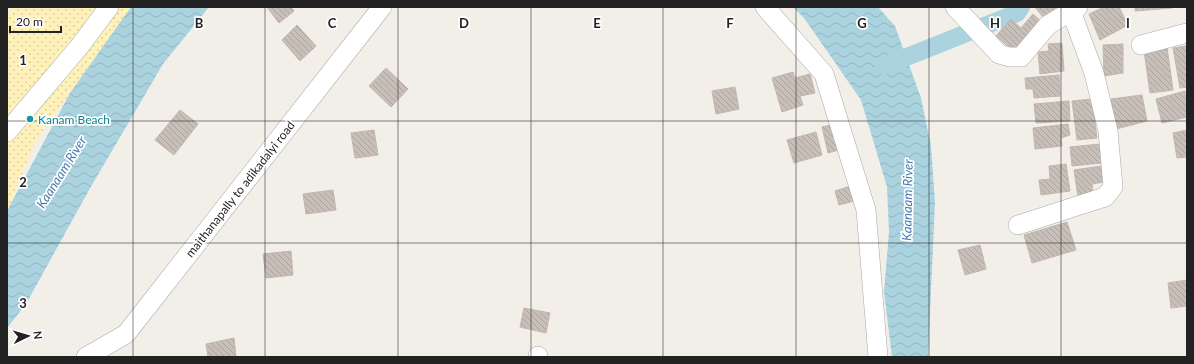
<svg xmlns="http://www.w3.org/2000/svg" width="1194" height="364" viewBox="0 0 1194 364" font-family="Lato,sans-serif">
<defs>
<pattern id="sand-dots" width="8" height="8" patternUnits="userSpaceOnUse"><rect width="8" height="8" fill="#fff1ba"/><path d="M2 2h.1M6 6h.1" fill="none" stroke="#dacea0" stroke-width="1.8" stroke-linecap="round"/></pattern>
<pattern id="water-waves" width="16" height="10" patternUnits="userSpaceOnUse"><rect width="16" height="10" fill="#aad3df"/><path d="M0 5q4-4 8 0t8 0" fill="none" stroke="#92b5bf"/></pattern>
<pattern id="building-back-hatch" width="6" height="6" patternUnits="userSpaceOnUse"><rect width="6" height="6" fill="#c7bfb8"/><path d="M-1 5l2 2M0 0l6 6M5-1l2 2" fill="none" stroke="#aba49e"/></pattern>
</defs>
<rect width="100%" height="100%" fill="#f2efe9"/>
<path fill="url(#sand-dots)" d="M13,7H131L34,144L7,212V15Z"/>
<path fill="url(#water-waves)" d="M131,7H209L163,64L89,190L26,304L7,328L8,209L70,93Z
M793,7H878L895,26L921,98L931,146L935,202L928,357H892L884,292L889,232L887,187L861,100L804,18Z"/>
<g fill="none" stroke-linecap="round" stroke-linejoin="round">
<path stroke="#aad3df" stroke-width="18" d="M884,66L1017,13L1021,7"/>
</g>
<path fill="url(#building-back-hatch)" stroke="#c4b6ab" d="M267,7H291L294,11L279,23Z
M1035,7H1064L1046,21Z
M1104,7H1119L1128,25L1100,40L1089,14Z
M1135,7H1172V8L1135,11Z
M1033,14L1043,23L1017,54L996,36L1011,19L1021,28Z
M297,25L316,46L300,61L282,40Z
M1062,43L1064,71L1040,74L1038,52L1049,51L1048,44Z
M1123,44V73L1104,76L1103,45Z
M1186,46L1187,87L1180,88L1173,48Z
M1167,47L1173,90L1150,93L1144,51Z
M386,68L408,89L391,107L369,86Z
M793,72L795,78L810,74L815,93L800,96L803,105L782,112L772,78Z
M1059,75L1060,96L1034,98L1033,89H1026L1025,78Z
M735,87L739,109L716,114L712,91Z
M1185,91L1187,117L1162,123L1156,99Z
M1142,95L1147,121L1116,129L1111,99Z
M1092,99L1097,138L1077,140L1072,101Z
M1069,101L1070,121L1036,123L1034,104Z
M180,110L198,124L174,155L155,140Z
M836,124L842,149L828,153L822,127Z
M1068,124L1070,135L1061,138L1062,146L1035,149L1033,128Z
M374,130L378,155L355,158L351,133Z
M1187,130V157L1177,158L1173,133Z
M816,132L822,155L794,163L787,140Z
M1100,144L1102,163L1072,166L1070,147Z
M1066,164L1070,191L1041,195L1039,180L1050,179L1049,166Z
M1101,166L1104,182L1092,184L1093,195L1078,197L1074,170Z
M854,185L858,200L839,205L835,191Z
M333,190L336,210L306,214L303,194Z
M1067,222L1076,250L1032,263L1024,235Z
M980,245L986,269L965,275L958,250Z
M291,251L293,275L266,278L263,254Z
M1187,280V306L1171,308L1168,283Z
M524,308L550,313L546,333L520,327Z
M234,338L236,357H208L206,344Z"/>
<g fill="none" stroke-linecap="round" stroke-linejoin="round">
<g stroke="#a9a9a9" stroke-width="20">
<path id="street" d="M765,7L824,74L866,210L878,357
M955,7L999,54L1009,57H1021L1048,25L1078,7
M1141,45L1187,33
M7,132L79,47L109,7
M1018,225L1105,197L1113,187L1108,131L1094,73L1071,11
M538,356V357
M86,357L126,334L382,7"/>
</g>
<use href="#street" stroke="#fff" stroke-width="19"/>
</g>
<path fill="none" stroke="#222" stroke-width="1" stroke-opacity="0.55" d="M133,7V357M265,7V357M398,7V357M531,7V357M663,7V357M796,7V357M929,7V357M1061,7V357M7,121H1187M7,243H1187"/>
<circle fill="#0f9aa8" stroke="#fff" stroke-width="1.5" cx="30" cy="119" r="4"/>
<g text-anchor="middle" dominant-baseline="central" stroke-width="3.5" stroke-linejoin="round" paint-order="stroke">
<g font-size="12" fill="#0d838f" stroke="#fff" text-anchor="start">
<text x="38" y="119">Kanam Beach</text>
</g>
<g font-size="12" fill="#222" stroke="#fff">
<text transform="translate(240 189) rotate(-52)">maithanapally to adikadalyi road</text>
</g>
<g font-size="13" font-style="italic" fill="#4a7aab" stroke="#fff">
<text transform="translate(61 172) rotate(-58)">Kaanaam River</text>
<text transform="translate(907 200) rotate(-89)">Kaanaam River</text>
</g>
</g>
<g font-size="13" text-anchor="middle" font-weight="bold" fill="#222" stroke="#fff" stroke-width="3.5" stroke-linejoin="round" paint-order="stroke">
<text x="199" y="28">B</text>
<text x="332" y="28">C</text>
<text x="464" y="28">D</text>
<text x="597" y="28">E</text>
<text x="730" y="28">F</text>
<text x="862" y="28">G</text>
<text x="995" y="28">H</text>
<text x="1128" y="28">I</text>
<text x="23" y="65">1</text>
<text x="23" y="187">2</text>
<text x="23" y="308">3</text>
</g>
<rect width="1194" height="364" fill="none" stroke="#222222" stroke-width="16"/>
<g transform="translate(28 336) rotate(85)" stroke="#ffffff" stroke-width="3" paint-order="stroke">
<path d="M0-3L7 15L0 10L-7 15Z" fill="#222222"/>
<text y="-6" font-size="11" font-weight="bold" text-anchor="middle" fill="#222222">N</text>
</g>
<path d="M10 26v6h51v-6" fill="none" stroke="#222222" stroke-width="2"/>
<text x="16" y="26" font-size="12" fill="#222222" stroke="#ffffff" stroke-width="3" paint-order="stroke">20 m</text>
</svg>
